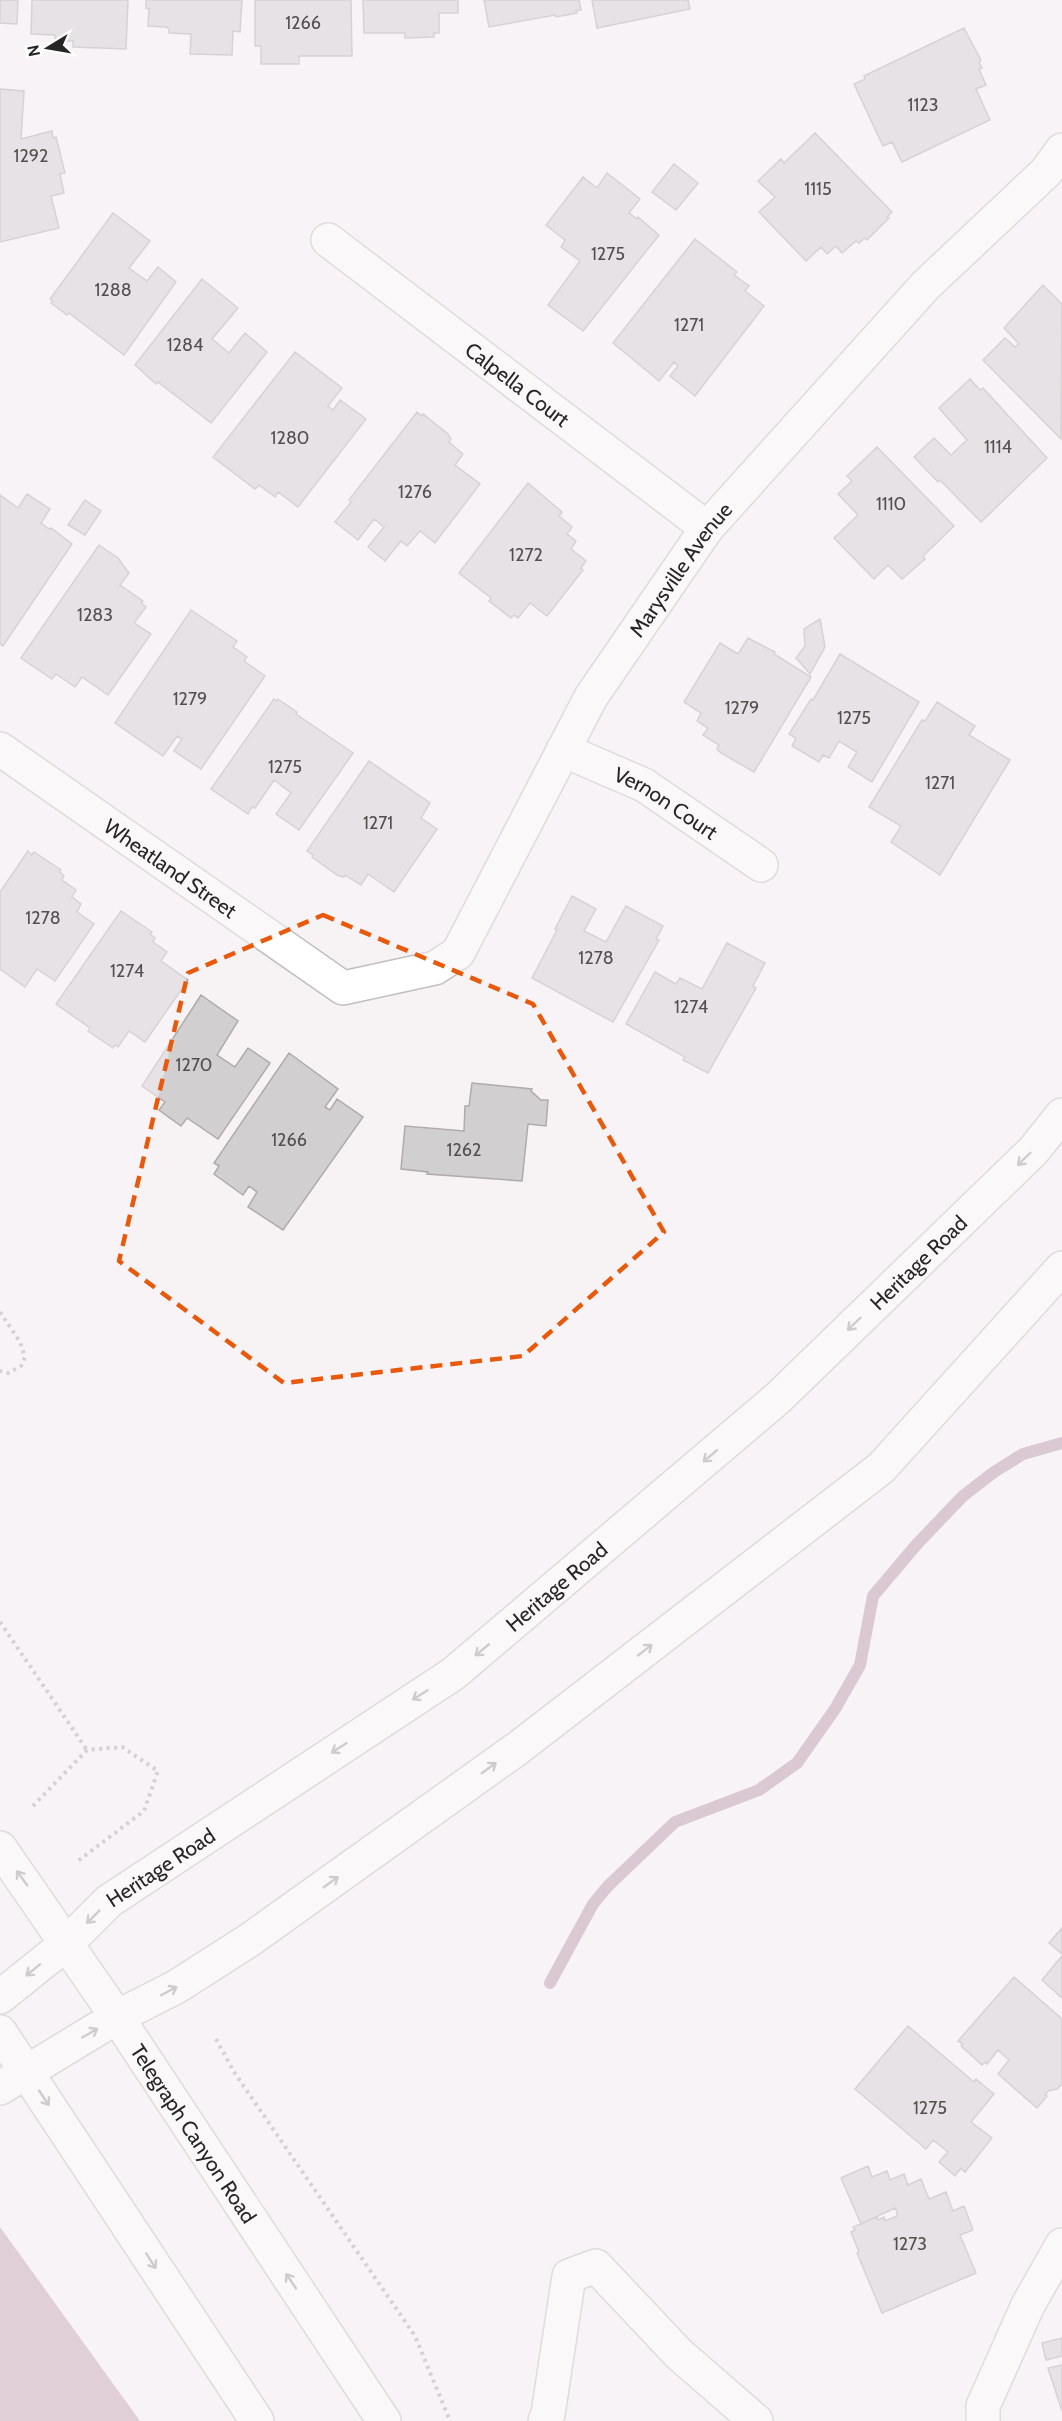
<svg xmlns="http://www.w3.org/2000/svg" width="1062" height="2421" viewBox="0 0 1062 2421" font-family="Cabin,sans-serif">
<rect width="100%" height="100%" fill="#f7f3f5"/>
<path fill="#c6a5b4" d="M0,2227L140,2421H0Z"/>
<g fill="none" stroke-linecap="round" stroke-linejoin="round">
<path stroke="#b797a6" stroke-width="12" d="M550,1983L593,1904L608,1886L675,1822L759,1790L797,1763L835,1709L860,1665L873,1596L917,1544L963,1496L994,1472L1023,1454L1062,1443"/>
</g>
<path fill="#d2cfd0" stroke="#afabad" stroke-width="1.5" d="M0,0H18L17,24L0,23Z
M32,0H128L126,49L73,47V41H55V35L31,34Z
M146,0H242L240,32L233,31L232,55L190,54L191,34L169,33V29L166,27L148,26L149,9L146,8Z
M255,0H351L352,56H299V64H261V46H255Z
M363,0H458V13H439V33H434V37L405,38V33H364Z
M484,0H579L581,10L576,11L577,13L556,17L555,15L489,27Z
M592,0H688L690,9L597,28Z
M964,28L981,60L979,62L982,68L979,69L986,85L976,89L990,120L902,162L892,142L883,146L854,84L865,79L864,76Z
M0,89L24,91L21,139L52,131L53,138L56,137L65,173L60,174L64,193L51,196L59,228L0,242Z
M815,133L892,212L887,217L889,218L867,240L865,238L859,243L856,241L842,253L836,246L827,254L821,247L806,261L759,212L775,197L758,181L781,159L784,163Z
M674,164L698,183L676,210L652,192Z
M607,173L640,199L629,213L637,219L638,217L659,235L583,331L548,305L580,261L561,247L565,240L546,225L583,177L597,188Z
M113,213L150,241L129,268L147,281L158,267L176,282L124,355L69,313L67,315L51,303L53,301L50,299Z
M695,239L737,272L734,275L749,286L745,291L764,306L695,396L670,376L678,366L674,362L659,381L613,343Z
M202,279L238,308L212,339L229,353L245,333L267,352L211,423L158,382L156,384L135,365Z
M1043,285L1062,304L1061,439L983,360L1005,338L1015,347L1019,344L1004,328Z
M295,352L342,388L328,406L333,410L340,400L366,419L298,507L278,492L275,497L259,485L255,489L213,457Z
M970,379L980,390L983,388L1047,458L981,522L940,480L938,482L914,457L934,438L951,455L967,440L939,408Z
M417,412L422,416L423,414L448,434L451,439L449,442L463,454L455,465L480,484L435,543L420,531L407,546L401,541L385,561L368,547L384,527L374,519L358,540L335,522L351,502L349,500Z
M877,447L954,526L923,556L925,559L902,579L888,565L874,579L834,538L858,515L838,494L852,481L847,476Z
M528,483L562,512L559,516L572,527L567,534L576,541L571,549L586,561L581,568L583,570L547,616L530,603L518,618L514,615L511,618L489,601L491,598L459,573Z
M27,494L50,509L41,523L49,529L51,528L72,544L3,646L0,644V495L18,508Z
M85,500L101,511L85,535L68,525Z
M99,545L118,558L129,573L120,585L143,601L141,603L146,607L134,623L151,634L108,695L82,677L75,687L56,674L52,679L21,658Z
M191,610L237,641L233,647L247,657L244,661L265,676L201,769L174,751L182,739L177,736L163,756L115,723Z
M820,619L825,647L810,674L796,658L805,646L804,629Z
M748,638L775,652L774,654L811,677L754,772L721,753L717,749L719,745L703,735L708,728L697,721L701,713L684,702L720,643L738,654Z
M840,654L919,702L872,782L848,767L857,752L839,741L829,758L823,755L819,762L792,746L796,738L789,734L811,699L813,700Z
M274,699L277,701L278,699L297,712L296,714L353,753L299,830L276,814L291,793L274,780L255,808L252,807L248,814L211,789Z
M937,702L975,726L969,735L1010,760L940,875L891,842L901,826L869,807L922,720L925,721Z
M369,761L430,803L421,818L437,829L394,892L368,874L361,885L345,875L344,877L337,875L312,857L313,855L307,851Z
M28,851L32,855L34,852L61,870L60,872L64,876L62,880L76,890L72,897L81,904L77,912L94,924L55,981L37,969L25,987L0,969V892Z
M572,896L596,909L584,931L606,942L626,906L663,926L656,939L659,940L613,1022L532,978L557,930L555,929Z
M121,911L152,932L150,934L155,938L153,942L167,952L161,961L188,980L145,1042L129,1031L118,1047L115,1045L113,1048L88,1031L90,1028L56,1004Z
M727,943L765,963L753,986L756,988L708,1073L683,1060L685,1057L626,1024L655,972L676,984L680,978L702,989Z
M201,995L238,1021L217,1055L235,1067L248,1048L270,1063L218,1139L187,1118L181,1126L159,1110L165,1102L142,1086Z
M289,1053L338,1089L325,1107L330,1110L337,1099L363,1117L283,1230L248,1207L257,1192L249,1186L243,1195L214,1174L219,1166L214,1163Z
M472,1083L532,1089L531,1091L541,1100H548L546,1126L528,1124L522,1181L427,1174L428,1172L401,1169L405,1126L464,1131L465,1106H469Z
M1062,1928V1954L1049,1943Z
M1062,1956V1998L1042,1980Z
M1014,1977L1062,2019V2084L1057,2089L1048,2091L1045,2095L1047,2096L1037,2108L998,2074L1009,2060L998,2050L987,2064L985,2062L982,2065L961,2046L963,2044L958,2041Z
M908,2026L974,2082L976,2079L994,2094L971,2122L992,2138L965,2172L961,2168L955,2176L939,2162L948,2152L933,2140L926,2149L855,2089Z
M868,2166L872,2177L887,2171L890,2180L904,2174L908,2185L921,2179L929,2199L946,2192L953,2211L964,2206L973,2230L960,2235L976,2273L882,2313L857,2253L859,2252L851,2232L855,2230L853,2227L877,2217L878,2220L884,2217L885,2221L897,2216V2212L895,2208L861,2224L841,2178Z
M1062,2338V2356L1046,2360L1042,2343Z
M1062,2365V2411L1048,2368Z"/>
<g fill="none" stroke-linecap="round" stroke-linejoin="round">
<g stroke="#c2bfc0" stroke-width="36">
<g id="minor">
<path id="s1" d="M328,240L707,528"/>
<path id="s2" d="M0,749L343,988L435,968L458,953L591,697L707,528L926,285L1046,172L1062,150"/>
<path id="s3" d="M563,750L644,785L761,865"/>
<path d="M545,2421L548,2414L569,2276L596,2266L679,2354L756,2421"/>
<path d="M983,2421V2406L1028,2305L1062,2245"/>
</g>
</g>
<g stroke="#c2bfc0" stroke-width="36">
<g id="major">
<path id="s4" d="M0,1848L117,2017L384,2421"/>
<path id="s5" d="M0,1997L66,1944L109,1901L453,1674L778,1398L1033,1151L1062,1115"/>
<path d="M0,2032L257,2421"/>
<path d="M0,2088L117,2017L176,1987L248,1941L518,1748L881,1468L1062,1268"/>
</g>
</g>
<path stroke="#aaa7a9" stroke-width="4" stroke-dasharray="3 4.5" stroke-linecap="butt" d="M0,1312L20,1342L25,1357L21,1366L8,1373L0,1371
M0,1622L87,1750
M33,1806L87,1750L122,1747L158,1771L144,1811L78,1861
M216,2039L234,2072L415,2336L450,2421"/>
<use href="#minor" stroke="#fff" stroke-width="33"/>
<use href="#major" stroke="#fff" stroke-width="33"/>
</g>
<defs><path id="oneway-shaft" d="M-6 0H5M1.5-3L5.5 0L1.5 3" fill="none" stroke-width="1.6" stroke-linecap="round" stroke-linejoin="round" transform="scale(1.5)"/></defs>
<g stroke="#9e9d9e">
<use href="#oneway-shaft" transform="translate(1024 1159) rotate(136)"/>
<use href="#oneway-shaft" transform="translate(854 1324) rotate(136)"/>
<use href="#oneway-shaft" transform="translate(710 1456) rotate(140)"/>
<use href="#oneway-shaft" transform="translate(482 1650) rotate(140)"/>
<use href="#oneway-shaft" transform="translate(645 1650) rotate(-38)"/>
<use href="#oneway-shaft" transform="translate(420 1695) rotate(148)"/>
<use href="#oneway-shaft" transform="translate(339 1748) rotate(147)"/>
<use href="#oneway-shaft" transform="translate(489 1768) rotate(-36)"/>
<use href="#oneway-shaft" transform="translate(22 1878) rotate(-126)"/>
<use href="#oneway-shaft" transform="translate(331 1882) rotate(-36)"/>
<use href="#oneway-shaft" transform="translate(93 1917) rotate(135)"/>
<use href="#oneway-shaft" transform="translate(33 1970) rotate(141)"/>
<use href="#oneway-shaft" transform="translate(169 1991) rotate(-28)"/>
<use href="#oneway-shaft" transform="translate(90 2033) rotate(-30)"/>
<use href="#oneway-shaft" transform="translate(44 2098) rotate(56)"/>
<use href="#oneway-shaft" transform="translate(151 2261) rotate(57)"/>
<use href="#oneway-shaft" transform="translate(291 2281) rotate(-124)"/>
</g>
<path d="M0 0H1062V2421H0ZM323,915L533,1004L664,1232L523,1356L284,1383L119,1261L188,973Z" fill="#f7f3f5" fill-opacity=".55" fill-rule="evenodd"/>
<path fill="none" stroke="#e8590c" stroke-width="4.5" stroke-dasharray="12 8" stroke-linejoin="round" d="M323,915L533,1004L664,1232L523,1356L284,1383L119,1261L188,973Z"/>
<g text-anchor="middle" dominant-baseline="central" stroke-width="6" stroke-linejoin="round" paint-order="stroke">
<g font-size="18" fill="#525051">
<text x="303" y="23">1266</text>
<text x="923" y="105">1123</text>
<text x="31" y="156">1292</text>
<text x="818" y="189">1115</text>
<text x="608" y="254">1275</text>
<text x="113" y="290">1288</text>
<text x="689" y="325">1271</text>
<text x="185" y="345">1284</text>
<text x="290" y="438">1280</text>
<text x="998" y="447">1114</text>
<text x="415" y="492">1276</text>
<text x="891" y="504">1110</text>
<text x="526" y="555">1272</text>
<text x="95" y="615">1283</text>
<text x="190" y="699">1279</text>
<text x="742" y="708">1279</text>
<text x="854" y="718">1275</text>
<text x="285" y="767">1275</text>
<text x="940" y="783">1271</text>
<text x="378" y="823">1271</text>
<text x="43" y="918">1278</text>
<text x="596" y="958">1278</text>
<text x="127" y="971">1274</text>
<text x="691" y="1007">1274</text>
<text x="194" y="1065">1270</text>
<text x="289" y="1140">1266</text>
<text x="464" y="1150">1262</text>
<text x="930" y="2108">1275</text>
<text x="910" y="2244">1273</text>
</g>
<g font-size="21" fill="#272627" stroke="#fff">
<text stroke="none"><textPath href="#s1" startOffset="238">Calpella Court</textPath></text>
<text stroke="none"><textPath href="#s2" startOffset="984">Marysville Avenue</textPath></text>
<text stroke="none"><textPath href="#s3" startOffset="116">Vernon Court</textPath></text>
<text stroke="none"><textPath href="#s2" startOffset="208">Wheatland Street</textPath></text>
<text stroke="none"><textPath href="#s5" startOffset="1179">Heritage Road</textPath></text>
<text stroke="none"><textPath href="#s5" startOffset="693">Heritage Road</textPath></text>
<text stroke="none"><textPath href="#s5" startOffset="207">Heritage Road</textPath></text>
<text stroke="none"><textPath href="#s4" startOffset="345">Telegraph Canyon Road</textPath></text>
</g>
</g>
<g transform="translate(48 48) rotate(259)" stroke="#ffffff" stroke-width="4.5" paint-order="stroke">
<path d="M0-4.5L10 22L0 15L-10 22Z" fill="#272627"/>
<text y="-9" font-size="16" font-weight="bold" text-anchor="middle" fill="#272627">N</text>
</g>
</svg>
